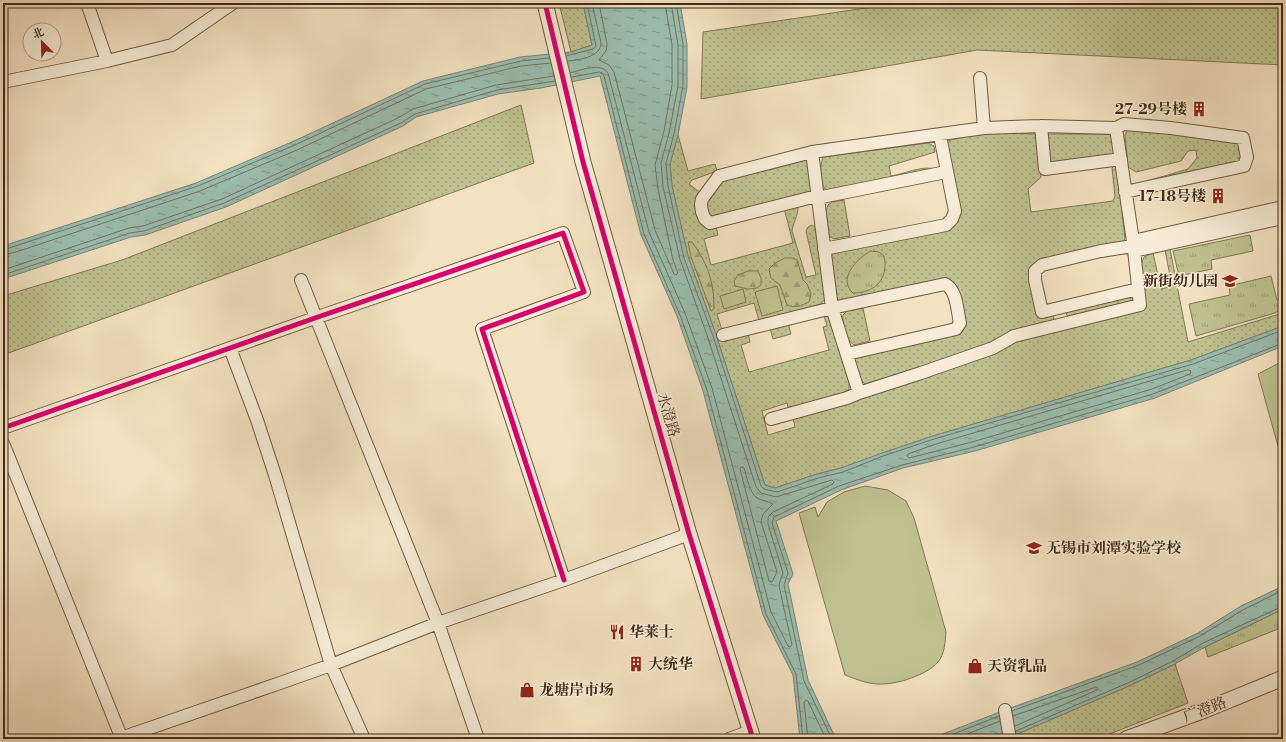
<svg xmlns="http://www.w3.org/2000/svg" width="1286" height="742" viewBox="0 0 1286 742" font-family="'Libre Bodoni','Noto Serif SC',serif">
<defs>
<pattern id="grass-dots" width="8" height="8" patternUnits="userSpaceOnUse"><rect width="8" height="8" fill="#bfc290"/><path d="M2 2h.1M6 6h.1" fill="none" stroke="#9d9e75" stroke-width="1.8" stroke-linecap="round"/></pattern>
<pattern id="forest-firs" width="22" height="20" patternUnits="userSpaceOnUse"><rect width="22" height="20" fill="#bfc290"/><path d="M5 1l3.5 6h-7zM16 11l3.5 6h-7z" fill="#9d9e75"/></pattern>
<pattern id="park-tufts" width="24" height="20" patternUnits="userSpaceOnUse"><rect width="24" height="20" fill="#bfc290"/><path d="M3 7l-1-3M5 7V3M7 7l1-3M15 17l-1-3M17 17v-4M19 17l1-3" fill="none" stroke="#9d9e75"/></pattern>
<pattern id="water-ripples" width="26" height="14" patternUnits="userSpaceOnUse"><rect width="26" height="14" fill="#9bbeb1"/><path d="M2 4q2-2 4 0t4 0M15 11q2-2 4 0t4 0" fill="none" stroke="#809b8f"/></pattern>
</defs>
<rect width="100%" height="100%" fill="#f3e1c1"/>
<filter id="stains"><feTurbulence type="fractalNoise" baseFrequency=".005" numOctaves="4"/><feColorMatrix values="0 0 0 0 .2 0 0 0 0 .09 0 0 0 0 .02 0 0 0 .5 -.17"/></filter>
<radialGradient id="worn" r=".72"><stop offset=".6" stop-color="#630" stop-opacity="0"/><stop offset="1" stop-color="#630" stop-opacity=".3"/></radialGradient>
<path fill="url(#grass-dots)" stroke="#817654" d="M559,3H583L592,45L571,52Z
M900,3H1279L1283,49V65L977,50L701,99L703,32Z
M521,105L534,163L3,355V296L122,260Z
M1129,128L1169,132L1240,144L1242,158L1238,163L1137,184L1188,169L1197,158L1196,150L1188,151L1181,161L1136,172L1128,167L1125,134Z
M996,133L1037,134L1041,177L1028,189L1031,212L1113,201L1115,196L1112,168L1114,166H1117L1125,239L1121,243L1040,262L1032,284L1054,317L1053,321L991,342L978,349L865,384C857,377 857,369 855,360L858,354L958,331L953,285L840,302L837,299L831,257L833,253L951,227L946,141L974,135Z
M1048,134H1110L1113,141L1114,155L1050,164L1045,141Z
M678,135L688,171L715,164L717,171L692,180L689,184L702,194L701,219L706,228L716,226L718,235L704,239L711,265L793,243L784,208L795,206L798,207C798,216 793,223 792,231L806,277L816,275L806,231L808,227L812,225L816,228L825,299L821,304L759,321L754,303L717,314L725,340L748,333L750,342L741,345L749,372L829,350L823,327L827,326L824,315L828,314L849,382V389L845,395L789,411L787,403L762,411L768,435L795,427L793,418L1008,346L1017,342L1146,308L1140,267L1144,257L1153,253L1161,289L1172,286L1165,250L1170,249L1188,342L1283,313V326L1191,360L933,436L841,468L817,474L775,488L765,485L716,335L688,256L672,186L670,164Z
M928,143L934,146L935,152L889,166L891,176C905,174 927,163 940,171L829,193C819,185 819,169 823,157Z
M802,158L806,160L809,163L811,191L806,195L709,218L704,202L722,178Z
M844,200L850,236L834,239L829,236L826,211L828,205L832,202Z
M1130,296L1131,298V301L1068,316L1066,314L1067,310Z
M863,308L870,341L854,345C845,339 842,325 843,315L847,311Z
M788,323L791,334L773,339L770,328Z
M1175,664L1188,703L1097,739H1017L1015,735L1131,685Z"/>
<path fill="url(#forest-firs)" stroke="#817654" d="M688,242H692C708,264 714,282 714,309L711,311L691,257Z
M785,258H792L797,260L803,280L807,284L811,294L809,302C801,306 795,308 787,305L780,285L771,278L769,269L775,263Z
M748,271H758L761,278V285L757,288L748,289L735,286L734,281L738,275Z"/>
<path fill="url(#park-tufts)" stroke="#817654" d="M1250,235L1253,251L1211,260L1212,269L1179,276L1173,251Z
M871,251L879,252L884,256C889,278 876,293 853,293C837,279 857,258 871,251Z
M1271,276L1277,300L1283,299V308L1275,313L1196,336L1189,304L1230,295L1229,286Z
M1283,609V627L1208,657L1205,647Z"/>
<path fill="#bfc290" stroke="#817654" d="M777,286L783,310L762,316L755,292Z
M743,289L746,302L724,309L720,296Z
M1283,361V444L1278,446L1258,374Z
M865,486L888,490L906,501L914,518L946,632C945,641 945,654 938,662C927,675 896,685 879,684C867,684 856,679 845,675L799,513L815,507L818,517L827,502L844,492Z"/>
<path fill="url(#water-ripples)" stroke="#788374" d="M583,3H680L687,44V87L678,135L670,164L672,186L688,256L716,335L765,485L775,488L817,474L841,468L882,453L933,436L1191,360L1283,326V346L1155,398L975,451L903,468L841,490L776,521L793,574L788,584L808,680L836,739H800L793,675L763,615L703,391L677,316L641,235L600,76L541,88L498,94L416,117L403,126L226,207L145,235L131,237L3,279V246L196,183L294,141L423,81L520,57L571,52L592,45Z
M1283,586V609L1205,647L1175,664L1131,685L1015,735L1003,739H930L1005,710L1137,662L1198,633L1241,606Z"/>
<g fill="none" stroke-linecap="round" stroke-linejoin="round">
<path stroke="#6f7464" stroke-width="1" d="M599,3L607,44L606,51L599,60L609,65L614,72L655,230L674,274L676,275L678,273L673,260L658,189L655,165L664,131L672,85V45L665,3
M676,3L683,44V86L674,134L666,163L668,186L684,258L713,336L761,486L764,489L777,492L818,478L843,472L883,456L934,439L1193,364L1283,330
M566,56L593,49L596,46L587,3
M568,61C579,60 601,57 601,43L592,3
M570,73C581,70 601,62 608,73L649,232L685,313L712,388L771,612L788,646L790,647L792,645L779,586L780,581L783,573L768,524V517L773,512L833,484L834,482L832,480L776,497L761,493L756,487L708,338L680,259L663,187L661,163L669,133L678,86V45L671,3
M572,77L599,72L602,73L604,76L644,234L680,315L707,390L766,614L796,674L803,739
M3,250L198,186L295,145L425,84L521,61L549,58
M3,255L16,252L200,191L297,150L426,89L521,66L551,63
M3,270L129,228L143,226L222,199L398,118L413,109L496,85L554,76
M3,275L130,233L144,231L224,203L401,123L415,114L497,90L555,81
M1188,370L1191,371L1190,374L1152,389L972,442L909,458L907,456L908,454L936,444Z
M741,467L744,468C747,477 749,492 757,498C762,501 768,501 773,504L763,514L761,522L777,572L772,582L769,581L740,469Z
M1012,711L1139,665L1200,636L1243,610L1283,590
M1013,716L1096,687L1098,688L1097,690L1015,726
M1016,731L1130,682L1173,661L1203,643L1283,606
M808,739L804,702L806,700L808,701L826,739
M832,739L804,681L784,585L788,573L772,523L774,517L839,486L902,465L974,447L1153,394L1283,343
M941,739L999,716
M955,739L1000,721"/>
<g stroke="#6f5842" stroke-width="14">
<path id="minor" d="M87,3L107,61
M980,78L984,128
M3,82L107,61L172,45L233,3
M1041,126L1116,128L1133,241L1140,305L1014,336L993,348L921,373L859,393L832,308L812,152L984,128Z
M1041,126L1045,169L1121,159
M1116,128L1124,124L1171,128L1243,138L1247,157L1244,166L1125,192
M812,152L719,176L702,199L701,204L702,212L705,219L710,223L809,198H817L946,172
M1133,241L1283,207
M1133,246L1101,251L1042,265L1035,271V280L1042,312L1138,289
M824,249L946,225L952,219L955,211L940,136
M1134,251L1283,218
M301,280L438,623L478,739
M723,335L832,308L945,284C957,290 957,310 960,323L956,329L847,354
M230,348L257,420L275,475L331,665L364,739
M771,419L847,398L859,393
M3,428L315,318L563,233L584,292L482,329L564,580
M3,443L122,739
M1005,710L1010,739
M118,739L280,683L331,665L438,623L564,580L689,534
M729,739L751,731"/>
</g>
<g stroke="#6f5842" stroke-width="17">
<path id="tertiary" d="M545,3L583,162L689,534L753,739
M1126,739L1205,710L1283,678"/>
</g>
<use href="#minor" stroke="#f7ecd7" stroke-width="12"/>
<use href="#tertiary" stroke="#f7ecd7" stroke-width="15"/>
<g stroke="#f7ecd7" stroke-width="8">
<path id="cycleway" d="M545,3L583,162L689,534L753,739
M3,428L315,318L563,233L584,292L482,329L564,580"/>
</g>
<use href="#cycleway" stroke="#d6006c" stroke-width="5"/>
</g>
<defs>
<g id="building-bare" transform="scale(1.2)"><path d="M-4-6H4V6H1V3H-1V6H-4ZM-2.5-4.3h1.7v1.8h-1.7ZM.8-4.3h1.7v1.8H.8ZM-2.5-1h1.7V.8h-1.7ZM.8-1h1.7V.8H.8Z" fill="#8f2418" stroke="#f7ecd7" stroke-width="2.5" paint-order="stroke"/></g>
<g id="school-bare" transform="scale(1.2)"><path d="M0-5L7-2L0 1L-7-2ZM-4 1L0 2.5L4 1V4Q0 6-4 4Z" fill="#8f2418" stroke="#f7ecd7" stroke-width="2.5" paint-order="stroke"/></g>
<g id="restaurant-bare" transform="scale(1.2)"><path d="M-5-6h1v4h1v-4h1v4h1v-4h1v5L-1.5 .5V6h-2V.5L-5-1ZM5-6V6H3V1.5H1.5Q1.5-4 5-6Z" fill="#8f2418" stroke="#f7ecd7" stroke-width="2.5" paint-order="stroke"/></g>
<g id="shop-bare" transform="scale(1.2)"><path d="M-5-2.5h2.3a2.7 3.5 0 0 1 5.4 0H5L5.5 6h-11ZM-1.5-2.5h3a1.5 2.3 0 0 0-3 0Z" fill="#8f2418" stroke="#f7ecd7" stroke-width="2.5" paint-order="stroke"/></g>
</defs>
<g fill-rule="evenodd">
<use href="#building-bare" x="1199" y="109"/>
<use href="#building-bare" x="1218" y="196"/>
<use href="#school-bare" x="1230" y="281"/>
<use href="#school-bare" x="1034" y="548"/>
<use href="#restaurant-bare" x="617" y="632"/>
<use href="#building-bare" x="636" y="664"/>
<use href="#shop-bare" x="975" y="666"/>
<use href="#shop-bare" x="527" y="690"/>
</g>
<g text-anchor="middle" dominant-baseline="central" stroke-width="3" stroke-linejoin="round" paint-order="stroke">
<g font-size="15" font-weight="bold" fill="#432a18" stroke="#f7ecd7" text-anchor="start">
<text x="1187" y="109" text-anchor="end">27-29号楼</text>
<text x="1206" y="196" text-anchor="end">17-18号楼</text>
<text x="1218" y="281" text-anchor="end">新街幼儿园</text>
<text x="1046" y="548">无锡市刘潭实验学校</text>
<text x="629" y="632">华莱士</text>
<text x="648" y="664">大统华</text>
<text x="987" y="666">天资乳品</text>
<text x="539" y="690">龙塘岸市场</text>
</g>
<g font-size="15" fill="#432a18" stroke="#f7ecd7">
<text transform="translate(668 415) rotate(74)">水澄路</text>
<text transform="translate(1205 710) rotate(-21)">广澄路</text>
</g>
</g>
<rect width="1286" height="742" fill="none" stroke="#f3e1c1" stroke-width="16"/>
<rect x="4" y="4" width="1278" height="734" fill="none" stroke="#432a18" stroke-width="2"/>
<rect x="8" y="8" width="1270" height="726" fill="none" stroke="#432a18"/>
<g transform="translate(42 42) rotate(337)"><circle r="19" fill="#f7ecd7" stroke="#af9e8b"/>
<path d="M0-3L7 15L0 10L-7 15Z" fill="#8f2418"/>
<text y="-6" font-size="11" font-weight="bold" text-anchor="middle" fill="#432a18">北</text>
</g>
<rect width="100%" height="100%" filter="url(#stains)"/>
<rect width="100%" height="100%" fill="url(#worn)"/>
</svg>
